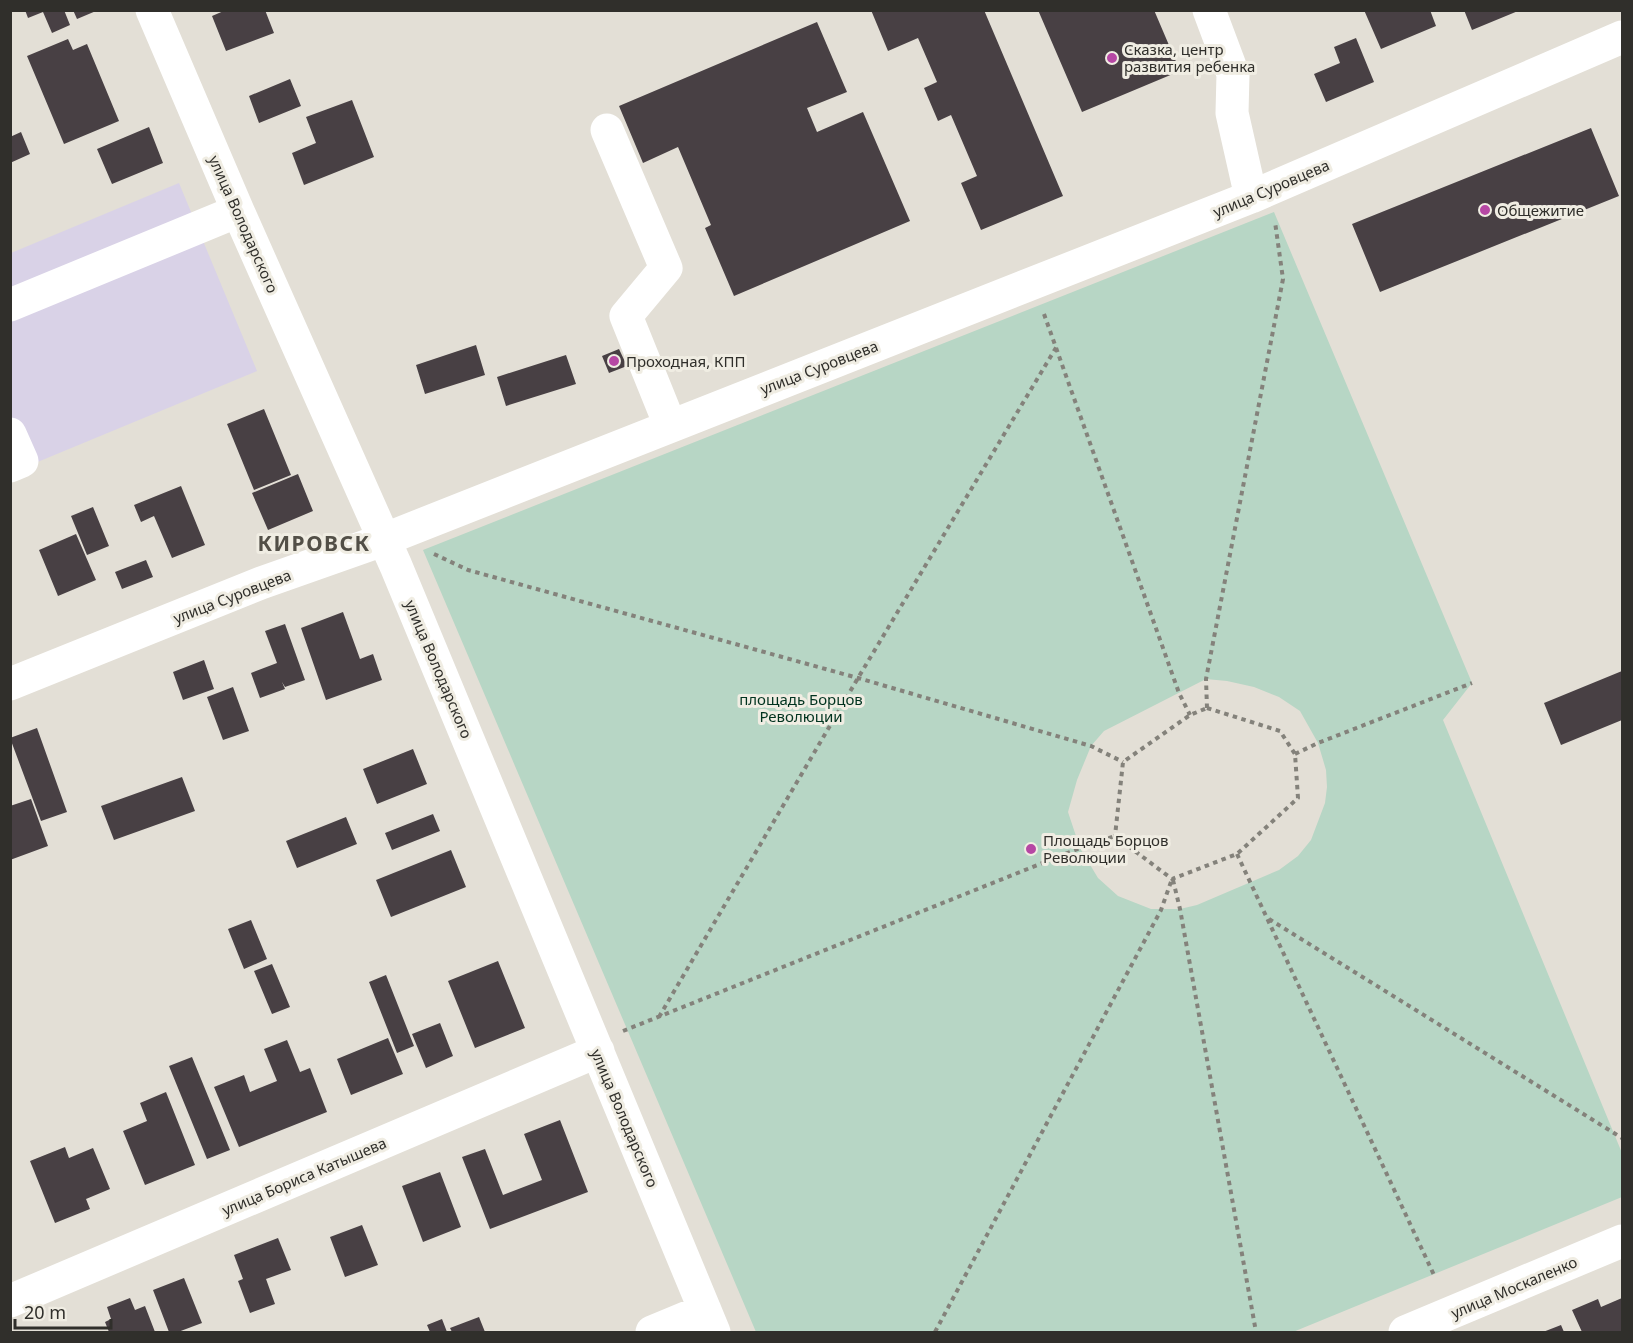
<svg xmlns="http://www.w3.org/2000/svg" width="1633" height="1343" viewBox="0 0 1633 1343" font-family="'Noto Sans',sans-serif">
<rect width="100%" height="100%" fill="#e3dfd6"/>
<path fill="#d9d2e7" d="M179,183L257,371L11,473V253Z"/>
<path fill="#b7d6c5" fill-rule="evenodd" d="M1274,212L1472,683L1443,720L1622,1153V1197L1293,1332H756L423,550ZM1206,679L1227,681L1254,687L1279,697L1300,711L1318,743L1326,770L1327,787L1325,803L1311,840L1298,856L1279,870L1197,905L1180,909H1151L1118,896L1098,878L1080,848L1068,812L1077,780L1091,746L1104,731Z"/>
<path fill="#484044" d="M25,10H64L70,25L52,33L43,12L28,18Z
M73,10H96V11L77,19Z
M226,10H265L274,33L226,51L212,16Z
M871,10H984L1063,196L981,230L961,183L977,176L951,115L938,121L924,88L937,82L918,38L888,51Z
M1038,10H1154L1180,71L1082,112Z
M1364,10H1430L1436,26L1381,49Z
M1464,10H1518V11L1472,30Z
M817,22L847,92L807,108L817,132L863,112L910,221L734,296L705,228L711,225L678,147L643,163L619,106Z
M1356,38L1374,82L1326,102L1314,74L1340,63L1334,47Z
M68,39L73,50L87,44L119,121L64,144L27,56Z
M290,79L301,106L259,123L249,96Z
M352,100L374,157L304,185L292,153L316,143L306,117Z
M149,127L163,163L112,184L97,149Z
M1591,128L1619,196L1380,292L1352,224Z
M21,132L30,154L10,163V137Z
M476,345L485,375L425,394L416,365Z
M619,349L627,366L609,373L602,356Z
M566,355L576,384L506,406L497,377Z
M264,409L291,475L254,490L227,424Z
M298,474L313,511L268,530L252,493Z
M181,486L205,545L172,558L154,516L141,522L134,505Z
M93,507L109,546L87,555L71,516Z
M76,534L96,580L58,596L39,550Z
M146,560L153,577L122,589L115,572Z
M343,612L360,659L373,654L382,680L326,700L301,628Z
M285,624L305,680L285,687L282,682L285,689L260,698L251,673L277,663L265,631Z
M204,660L214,689L183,700L173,672Z
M1622,671V720L1561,745L1544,703Z
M233,687L249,731L223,740L207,697Z
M37,728L67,812L41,821L10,738Z
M413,749L427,784L377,804L363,769Z
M182,777L195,811L114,840L101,806Z
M31,799L48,846L10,860V806Z
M433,814L440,831L392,850L385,833Z
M346,817L357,844L297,868L286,841Z
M451,850L466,887L391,917L376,880Z
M251,920L267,959L244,969L228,929Z
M498,961L525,1028L475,1048L448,981Z
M272,964L290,1007L272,1014L254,971Z
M386,975L414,1046L397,1053L369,982Z
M440,1023L453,1056L426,1068L412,1034Z
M388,1038L403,1074L351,1095L337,1059Z
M287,1040L300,1072L310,1068L327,1112L239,1147L214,1087L244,1075L250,1092L277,1081L264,1049Z
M192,1057L230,1150L207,1159L169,1066Z
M166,1092L195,1165L145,1185L123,1131L147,1121L140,1103Z
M560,1120L588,1192L490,1229L462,1157L485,1149L503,1195L542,1180L524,1134Z
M65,1147L69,1158L93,1148L110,1189L86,1199L90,1209L55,1223L30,1161Z
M440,1172L461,1227L423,1242L402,1186Z
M362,1225L378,1265L345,1277L330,1237Z
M278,1238L291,1270L266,1279L275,1304L250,1313L238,1281L243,1279L234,1255Z
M184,1278L202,1323L178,1332H169L153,1290Z
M130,1298L135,1310L145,1306L155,1332H109L105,1322L111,1319L107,1307Z
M1622,1298V1332H1582L1572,1310L1598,1299L1601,1307Z
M479,1317L485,1332H452L450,1328Z
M442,1319L447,1332H430L427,1325Z
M1561,1325L1564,1332H1543Z"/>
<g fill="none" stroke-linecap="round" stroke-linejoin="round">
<path stroke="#84827b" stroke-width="4" stroke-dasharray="4.5 4.5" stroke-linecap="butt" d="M1044,314L1179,693L1190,715
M434,554L468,570L858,678L1091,746L1123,762
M1207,708L1280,731L1295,754L1298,798L1237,854L1172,879L1115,836L1123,762L1190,715Z
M1207,708L1206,679L1283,279L1275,222
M1295,754L1318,743L1472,683
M1237,854L1434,1275
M1173,880L1180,909L1256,1332
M1269,919L1622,1138
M659,1017L858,678L1057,346
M623,1031L1080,848L1115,836
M935,1332L1161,910L1172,879"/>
<path stroke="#fff" stroke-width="33" d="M152,10L238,211L396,566L714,1332
M1209,10L1233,74L1232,113L1251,197
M607,130L666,268L626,316L670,425
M10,305L238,211
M10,434L22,461L10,466
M10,684L261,583L383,540L1251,197L1622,37
M10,1301L598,1051
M652,1332L705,1310
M1405,1332L1622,1241"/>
</g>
<g fill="#b647a4" stroke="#f0ede3" stroke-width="2">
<circle cx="1112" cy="58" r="6"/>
<circle cx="1485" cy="210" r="6"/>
<circle cx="614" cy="361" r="6"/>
<circle cx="1031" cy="849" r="6"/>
</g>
<g text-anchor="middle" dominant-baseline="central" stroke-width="6" stroke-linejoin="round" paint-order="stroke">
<g font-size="15" fill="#302f2b" stroke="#f0ede3" text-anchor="start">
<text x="1124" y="49">Сказка, центр<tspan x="1124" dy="17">развития ребенка</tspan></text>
<text x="1497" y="210">Общежитие</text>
<text x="626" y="361">Проходная, КПП</text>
<text x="1043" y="840">Площадь Борцов<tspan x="1043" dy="17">Революции</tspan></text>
</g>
<g font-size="15" fill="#302f2b" stroke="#f0ede3">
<text transform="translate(1271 188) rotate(-23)">улица Суровцева</text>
<text transform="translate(244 224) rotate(66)">улица Володарского</text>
<text transform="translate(819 367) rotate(-21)">улица Суровцева</text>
<text transform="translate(232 596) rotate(-21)">улица Суровцева</text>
<text transform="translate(439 669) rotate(67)">улица Володарского</text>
<text transform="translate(625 1118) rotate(67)">улица Володарского</text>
<text transform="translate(304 1176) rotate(-23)">улица Бориса Катышева</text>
<text transform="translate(1514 1287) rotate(-23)">улица Москаленко</text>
</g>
<g font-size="15" fill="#00331f" stroke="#f0ede3">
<text x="801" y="699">площадь Борцов<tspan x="801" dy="17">Революции</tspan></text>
</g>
<g font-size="21" font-weight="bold" letter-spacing="1.5" fill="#524f47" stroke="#f0ede3">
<text x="314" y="543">КИРОВСК</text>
</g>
</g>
<rect width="1633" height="1343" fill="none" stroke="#302f2b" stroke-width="24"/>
<path d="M15 1319v9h96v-9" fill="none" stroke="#302f2b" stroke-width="3"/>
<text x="24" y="1319" font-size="18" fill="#302f2b" stroke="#f0ede3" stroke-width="4.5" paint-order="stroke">20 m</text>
</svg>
